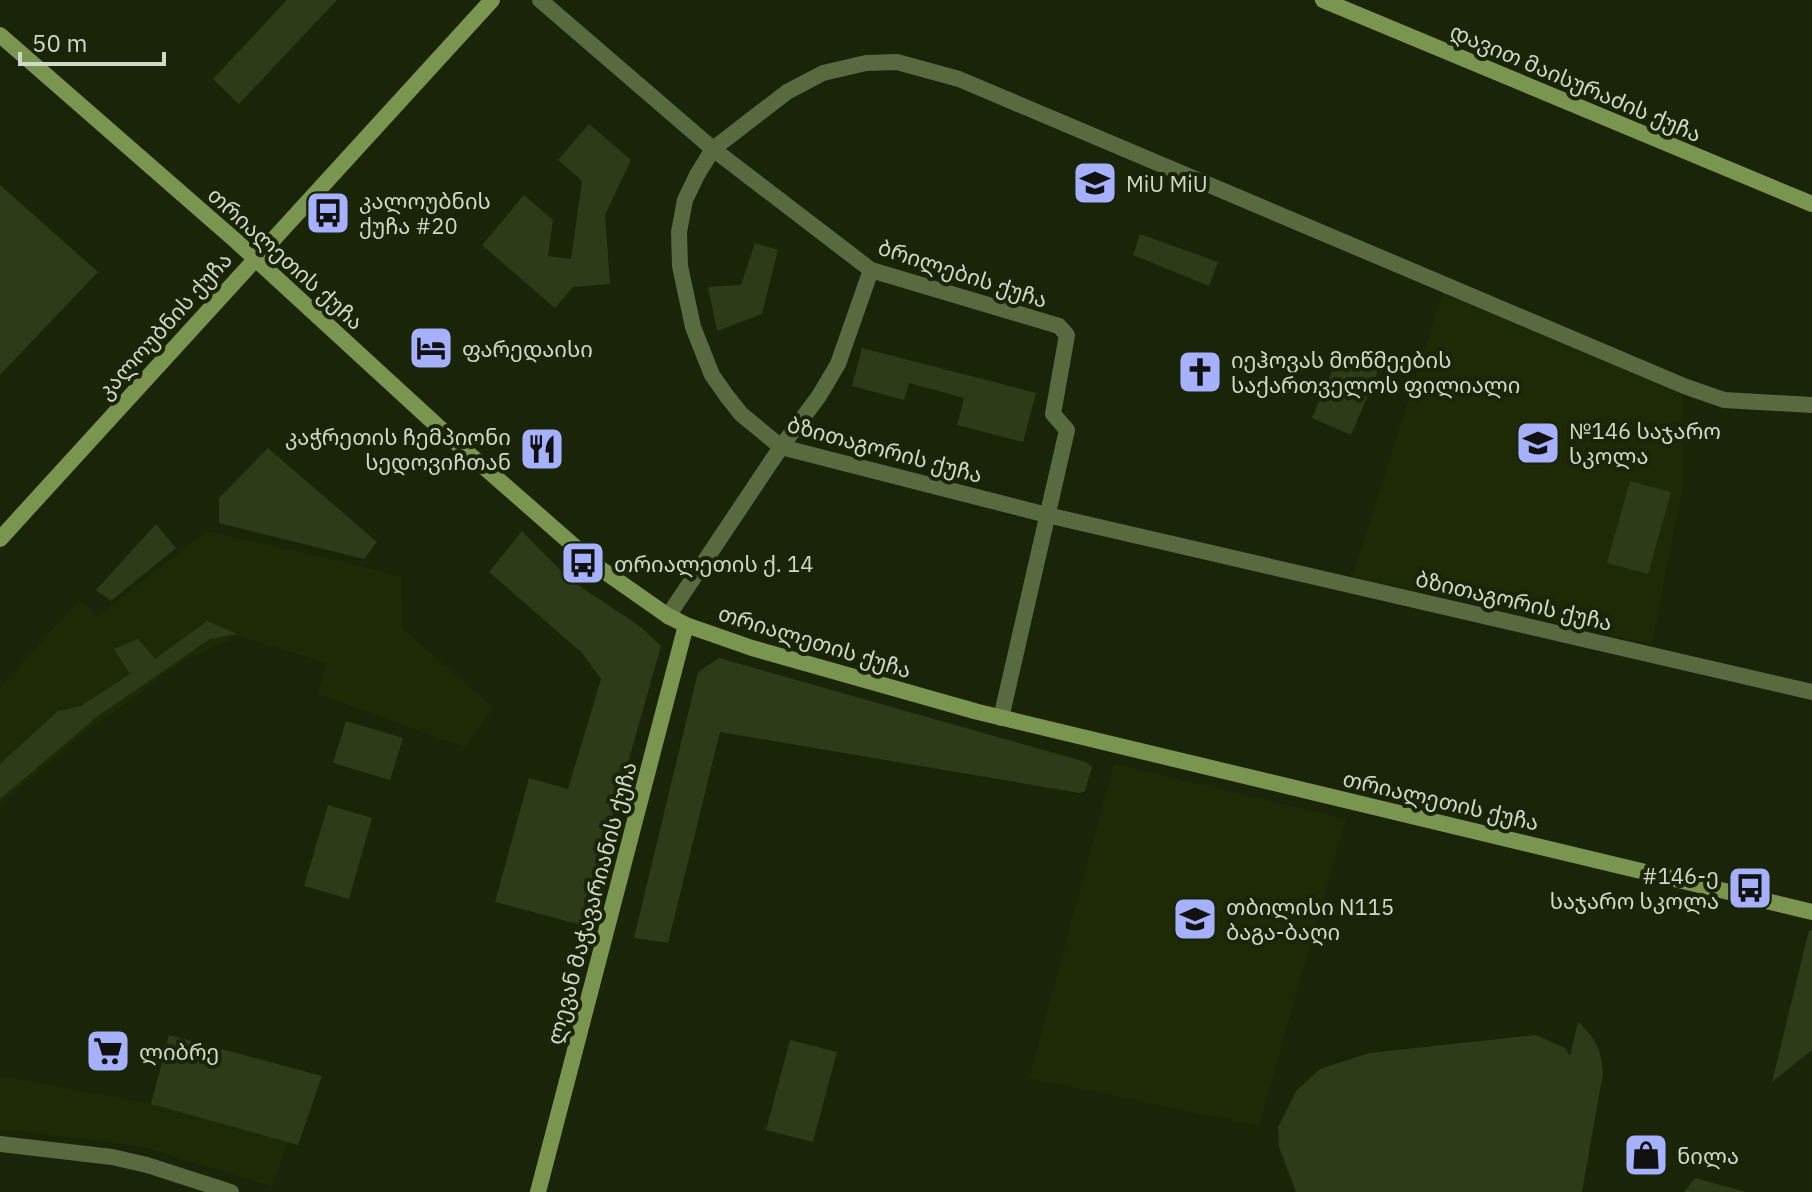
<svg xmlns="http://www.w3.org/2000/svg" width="1812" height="1192" viewBox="0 0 1812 1192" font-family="'IBM Plex Sans','Noto Sans Georgian',sans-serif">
<rect width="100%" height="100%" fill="#1a2408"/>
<path fill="#1e2a06" d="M1444,288L1682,395V490L1652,644L1352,577Z
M206,531L361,566L402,577L401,627L494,708L465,747L452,743L318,694L326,663L239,636L185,660L79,737L0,805V687L79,600L98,616Z
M1114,764L1346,819L1259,1126L1029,1078Z
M0,1076L151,1104L288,1142L272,1187L140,1146L0,1129Z"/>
<path fill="#2e3b19" d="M287,0H337L239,104L213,79Z
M589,124L631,160L605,215L610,284L573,287L555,308L482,245L524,195L553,220L548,256L571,259L582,181L558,160Z
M0,185L98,272L0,375Z
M1140,234L1218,262L1209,286L1133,255Z
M755,243L778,250L762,314L717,331L708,287L741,285Z
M862,348L1036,393L1023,442L957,425L964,398L909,383L904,400L852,386Z
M1340,352L1379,369L1351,435L1312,418Z
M268,448L377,542L364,559L219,523V498Z
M1630,481L1671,492L1648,574L1607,563Z
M156,524L176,548L111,601L96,590Z
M522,531L569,579L641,627L661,646L582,925L495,902L529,778L568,789L601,679L582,653L489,572Z
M207,621L237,634L210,639L98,716L0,799V764L58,711L81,706L130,674L114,649L138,639L155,659Z
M719,658L1086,762L1092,767L1085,791L1080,793L720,732L668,943L634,938L698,672Z
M346,721L403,738L390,780L333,763Z
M328,805L372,818L349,899L304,886Z
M1809,930L1812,931V1050L1772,1082Z
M1578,1022C1596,1039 1601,1048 1603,1073L1582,1192H1296L1279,1147L1278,1127L1296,1091L1320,1069L1369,1053L1536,1035L1565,1048L1570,1056Z
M169,1035L322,1076L298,1145L151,1104Z
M790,1040L837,1052L813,1142L766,1130Z
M1695,1178L1746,1192H1684Z"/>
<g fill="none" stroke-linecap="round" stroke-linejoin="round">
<path stroke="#596a40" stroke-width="16" d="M540,0L713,149L871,270L1059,326L1067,335L1053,414L1067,430L1001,718
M1812,405L1724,400L1684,386L959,79L897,62L866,63L823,73L787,92L713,149L697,175L685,200L679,232L680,266L693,327L712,375L726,395L741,414L781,447L1047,515L1812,692
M668,616L781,447L819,396L838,364L871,270
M0,1144L112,1157L147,1165L231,1192"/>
<path stroke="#7a954f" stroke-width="16" d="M1323,0L1812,204
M0,35L236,241L444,432L598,567L668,616L686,625L752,648L978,712L1812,912
M0,539L492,0
M538,1192L686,625"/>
</g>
<defs>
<g id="school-square" transform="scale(2.3)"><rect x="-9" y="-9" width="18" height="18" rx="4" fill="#a5b1fc" stroke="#1a2408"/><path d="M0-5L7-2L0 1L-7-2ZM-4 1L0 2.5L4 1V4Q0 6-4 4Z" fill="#111"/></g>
<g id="bus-square" transform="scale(2.3)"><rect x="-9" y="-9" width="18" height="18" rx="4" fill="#a5b1fc" stroke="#1a2408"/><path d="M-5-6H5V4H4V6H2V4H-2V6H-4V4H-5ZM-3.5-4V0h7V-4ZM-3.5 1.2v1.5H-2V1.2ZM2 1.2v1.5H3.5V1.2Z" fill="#111"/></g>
<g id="hotel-square" transform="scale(2.3)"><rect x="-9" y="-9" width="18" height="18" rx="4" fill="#a5b1fc" stroke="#1a2408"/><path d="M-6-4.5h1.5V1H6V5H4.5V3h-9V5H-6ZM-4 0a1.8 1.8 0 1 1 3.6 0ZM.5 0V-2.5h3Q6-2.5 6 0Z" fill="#111"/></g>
<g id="church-square" transform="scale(2.3)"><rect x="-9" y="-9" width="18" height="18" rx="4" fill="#a5b1fc" stroke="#1a2408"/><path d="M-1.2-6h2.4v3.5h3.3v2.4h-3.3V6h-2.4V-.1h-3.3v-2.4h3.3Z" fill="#111"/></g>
<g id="restaurant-square" transform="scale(2.3)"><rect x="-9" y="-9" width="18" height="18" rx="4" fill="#a5b1fc" stroke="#1a2408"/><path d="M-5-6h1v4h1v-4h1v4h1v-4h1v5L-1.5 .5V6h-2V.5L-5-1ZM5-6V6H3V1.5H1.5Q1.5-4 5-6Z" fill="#111"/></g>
<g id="supermarket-square" transform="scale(2.3)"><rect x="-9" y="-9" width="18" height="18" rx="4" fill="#a5b1fc" stroke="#1a2408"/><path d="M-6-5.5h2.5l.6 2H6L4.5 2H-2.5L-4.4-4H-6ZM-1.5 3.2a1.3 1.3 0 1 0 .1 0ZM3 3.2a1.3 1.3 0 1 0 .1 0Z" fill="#111"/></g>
<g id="shop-square" transform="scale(2.3)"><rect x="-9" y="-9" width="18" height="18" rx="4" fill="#a5b1fc" stroke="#1a2408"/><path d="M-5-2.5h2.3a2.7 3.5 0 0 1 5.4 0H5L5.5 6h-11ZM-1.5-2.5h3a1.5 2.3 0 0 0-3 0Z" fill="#111"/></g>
</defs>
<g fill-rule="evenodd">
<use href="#school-square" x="1095" y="183"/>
<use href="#bus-square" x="328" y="213"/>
<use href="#hotel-square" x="431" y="348"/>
<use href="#church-square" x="1200" y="372"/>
<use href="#school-square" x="1538" y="443"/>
<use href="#restaurant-square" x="542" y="449"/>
<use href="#bus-square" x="583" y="563"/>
<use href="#bus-square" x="1750" y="888"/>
<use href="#school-square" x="1195" y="919"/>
<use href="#supermarket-square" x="108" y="1051"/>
<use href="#shop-square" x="1646" y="1155"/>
</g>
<g text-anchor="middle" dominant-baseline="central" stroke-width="8" stroke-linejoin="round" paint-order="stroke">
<g font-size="22" fill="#d0d8c7" stroke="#1a2408">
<text transform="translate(1576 82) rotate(23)">დავით მაისურაძის ქუჩა</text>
<text transform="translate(286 258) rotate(42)">თრიალეთის ქუჩა</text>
<text transform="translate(963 273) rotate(18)">ბრილების ქუჩა</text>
<text transform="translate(164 325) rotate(-48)">კალოუბნის ქუჩა</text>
<text transform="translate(885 449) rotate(15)">ბზითაგორის ქუჩა</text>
<text transform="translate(1514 600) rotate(13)">ბზითაგორის ქუჩა</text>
<text transform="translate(815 641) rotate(17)">თრიალეთის ქუჩა</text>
<text transform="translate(1441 800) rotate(13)">თრიალეთის ქუჩა</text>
<text transform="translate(591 903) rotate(-75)">ლევან მაჭავარიანის ქუჩა</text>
</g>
<g font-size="22" fill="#d0d8c7" stroke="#1a2408" text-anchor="start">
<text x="1126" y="183">MiU MiU</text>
<text x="359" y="200">კალოუბნის<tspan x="359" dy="25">ქუჩა #20</tspan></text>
<text x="462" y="348">ფარედაისი</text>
<text x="1231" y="359">იეჰოვას მოწმეების<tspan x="1231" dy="25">საქართველოს ფილიალი</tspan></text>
<text x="1569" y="430">№146 საჯარო<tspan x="1569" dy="25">სკოლა</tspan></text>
<text x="511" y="436" text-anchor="end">კაჭრეთის ჩემპიონი<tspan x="511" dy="25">სედოვიჩთან</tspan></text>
<text x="614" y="563">თრიალეთის ქ. 14</text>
<text x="1719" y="875" text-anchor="end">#146-ე<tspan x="1719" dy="25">საჯარო სკოლა</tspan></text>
<text x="1226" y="906">თბილისი N115<tspan x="1226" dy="25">ბაგა-ბაღი</tspan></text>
<text x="139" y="1051">ლიბრე</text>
<text x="1677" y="1155">ნილა</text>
</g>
</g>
<path d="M20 52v12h144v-12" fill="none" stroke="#d0d8c7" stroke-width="4"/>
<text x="32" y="52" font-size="24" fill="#d0d8c7" stroke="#1a2408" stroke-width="6" paint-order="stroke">50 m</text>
</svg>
